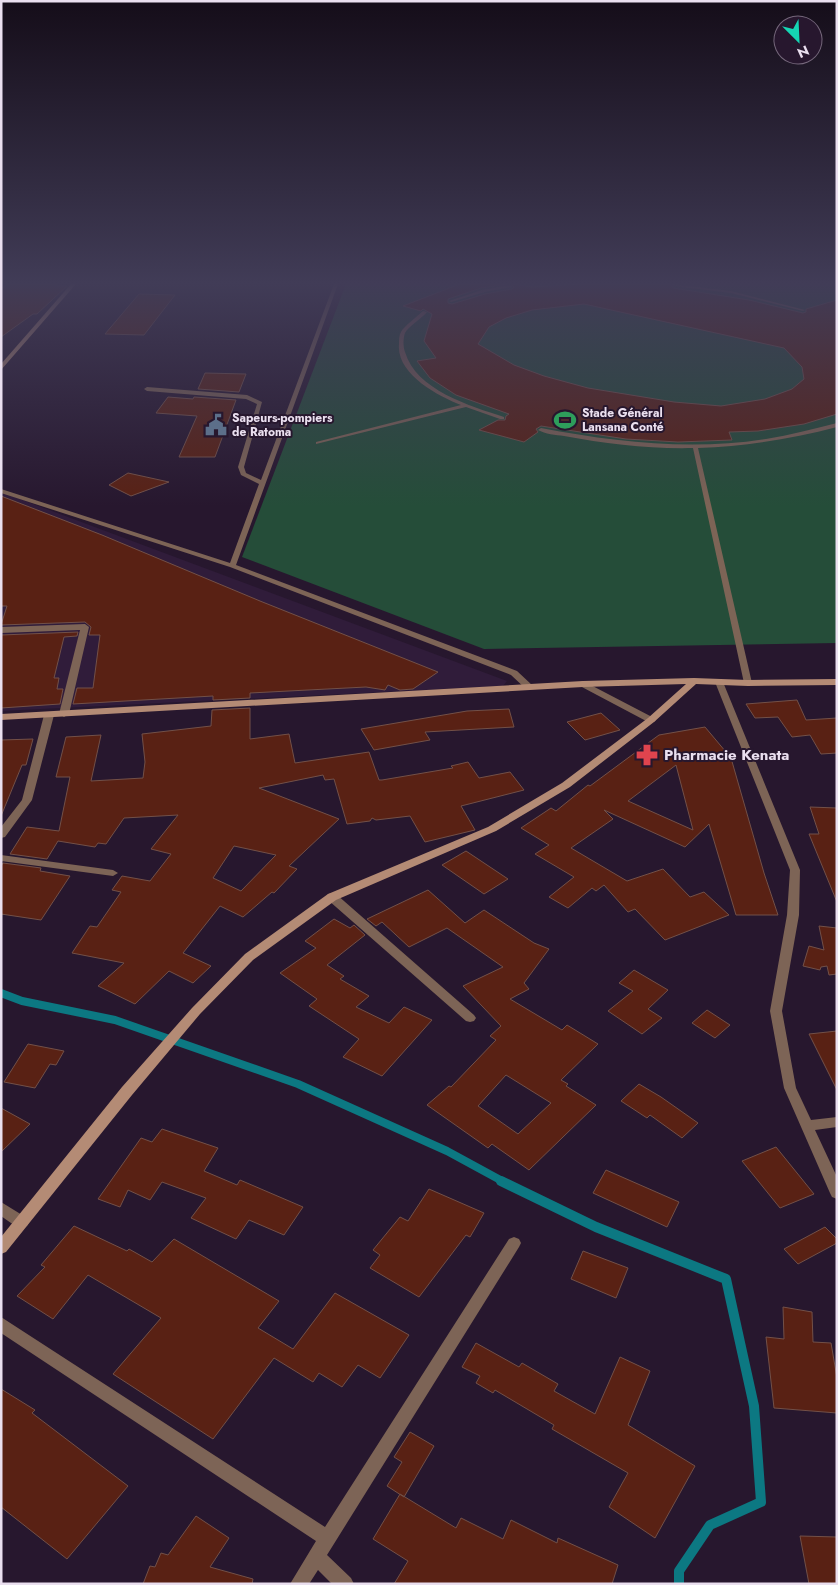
<svg xmlns="http://www.w3.org/2000/svg" width="838" height="1585" viewBox="0 0 838 1585" font-family="Jost,sans-serif">
<rect width="100%" height="100%" fill="#27172e"/>
<path fill="#301c3a" d="M1,492L507,681L503,686L1,711Z"/>
<path fill="#254d39" d="M346,284H837V643L484,649L242,557Z"/>
<g fill="none" stroke-linecap="round" stroke-linejoin="round">
<path stroke="#0c7882" stroke-width="8" d="M1,993L22,1001L115,1020L298,1084L447,1151L504,1182"/>
<path stroke="#0c7882" stroke-width="10" d="M501,1181L596,1227L726,1279L754,1406L761,1502L710,1525L679,1571V1584"/>
</g>
<path fill="#592114" stroke="#725048" fill-rule="evenodd" d="M8,284H56L55,286H67L37,314H33L1,337V289Z
M460,284H507L481,288L448,299V303L452,304L485,294L512,289L514,287L511,284L533,287L581,284H670L673,288L749,300L803,313L806,312V309L837,300V414L804,424L758,431L729,432L732,440L678,442L626,439L541,426L536,429L538,432L524,442L479,430L498,420H505L506,416L509,414L456,395L430,378L417,361L436,358L424,341L432,314L423,309L421,311L403,306ZM584,304L784,348L802,367L804,379L792,389L765,399L721,406L674,402L588,388L544,376L514,365L478,344L489,327L506,318L532,310Z
M139,294L175,295L144,335L105,334Z
M205,373L246,374L239,392L198,389Z
M168,397L193,399L194,397L236,400L215,457H179L197,416L156,413Z
M128,473L169,482L131,496L109,485Z
M1,496L102,535L260,601L438,672L413,689L400,690L388,685L385,690L366,687L250,693V698L213,700V696L73,704L77,688H93L100,635H89L91,627L85,622L1,625L7,606H1Z
M78,632L77,636L64,637L54,678H59L57,689H63L60,704L1,708V635Z
M797,700L806,720L837,718V753L821,754L810,735L792,737L778,717L755,718L746,704Z
M250,708V739L289,734L295,763L369,752L379,780H382L453,768L451,766L468,762L479,778L510,772L524,790L461,806L475,830L425,842L410,816L376,820L372,818L370,821L347,824L334,779L325,780L323,775L259,788L339,819L289,866L297,869L274,893L272,892L243,917L220,906L183,953L211,966L193,983L169,971L135,1004L98,986L124,963L72,953L90,926L97,927L121,892L112,890L122,876L150,881L171,854L151,849L178,815L124,818L106,844L98,843L95,847L58,841L47,859L10,854L27,827L59,831L70,777H56L66,737L101,735L91,781L143,778L145,762L142,734L211,726L212,710ZM234,846L276,855L241,891L213,878Z
M509,709L514,727L425,732L430,740L374,750L361,729L467,711Z
M601,713L620,730L585,740L567,722Z
M705,727L731,758L764,873L778,915H736L709,824L685,847L604,810L613,819L571,848L627,881L663,869L690,897L704,892L729,915L665,940L635,909L628,912L604,885L596,891L592,888L568,908L549,897L574,877L535,854L549,845L521,828L551,808L556,811L588,785L590,786L659,735ZM676,765L693,830L628,801Z
M33,739L26,765H22L1,816V740Z
M810,807L837,808V902L809,834H819Z
M466,851L508,879L484,894L442,865Z
M3,863L41,868L40,871L70,876L41,920L1,914V866Z
M428,890L465,923L484,910L534,943L549,949L524,983L529,989L510,999L562,1030L567,1025L598,1044L561,1080L568,1084L566,1086L596,1105L529,1170L492,1144L488,1148L427,1105L449,1086L451,1087L496,1040L490,1036L501,1026L463,986L503,967L447,928L409,947L382,922L376,926L367,919ZM506,1075L551,1103L518,1134L478,1106Z
M334,919L350,928L354,925L365,935L327,965L344,976L340,979L369,996L356,1007L389,1023L404,1007L432,1020L382,1076L343,1057L359,1039L309,1006L317,999L280,973L316,948L305,941Z
M819,926L837,928V974L829,975L827,966L821,967L820,970L803,966L809,946L824,950Z
M634,970L668,990L648,1009L662,1018L642,1034L608,1011L633,991L619,983Z
M707,1010L730,1025L715,1038L692,1023Z
M837,1031V1090L809,1034Z
M28,1044L64,1051L56,1065L50,1064L35,1088L4,1082Z
M639,1084L661,1097L698,1123L682,1138L650,1115L647,1118L621,1101Z
M1,1108L30,1124L1,1152Z
M162,1129L218,1148L204,1171L237,1185L240,1180L303,1207L284,1235L249,1220L236,1239L191,1218L206,1198L162,1182L150,1200L128,1190L120,1207L98,1199L141,1138L152,1142Z
M776,1147L814,1194L780,1208L742,1161Z
M606,1170L679,1202L667,1227L593,1193Z
M429,1189L484,1213L470,1237L466,1235L419,1297L370,1268L380,1255L373,1250L400,1217L408,1221Z
M74,1226L127,1251L129,1249L152,1262L174,1239L279,1301L258,1328L293,1349L335,1293L409,1335L380,1378L358,1365L342,1387L319,1373L313,1382L274,1358L213,1439L113,1374L161,1318L88,1275L53,1319L17,1296L45,1267L41,1265Z
M825,1227L837,1239V1243L798,1264L784,1249Z
M583,1251L628,1268L616,1298L571,1279Z
M783,1307L812,1312L813,1342L831,1343L837,1378V1413L774,1408L766,1337L784,1339Z
M476,1343L519,1367L522,1363L558,1384L554,1391L595,1414L620,1357L650,1371L628,1425L695,1466L655,1538L609,1507L628,1473L552,1429L554,1425L495,1390L493,1393L476,1383L480,1376L462,1367Z
M1,1389L35,1410L32,1413L128,1486L67,1559L1,1507Z
M410,1432L434,1446L404,1497L387,1486L402,1462L394,1457Z
M400,1494L456,1528L461,1518L503,1539L511,1520L557,1543L558,1538L618,1565L612,1584H394L408,1561L373,1539Z
M196,1516L229,1538L210,1567L253,1579L252,1584H143L150,1566L155,1567L161,1553L168,1555Z
M800,1536L837,1537V1584H809Z"/>
<g fill="none" stroke-linecap="round" stroke-linejoin="round">
<path fill="#7d6456" fill-rule="evenodd" d="M334,284H338L236,565L517,671L532,685L533,687L532,689H526L511,675L230,567L1,493V489L230,563L259,484L241,475L238,467L257,404L246,399L147,391L144,389L147,387L247,395L262,402L244,467L246,473L261,480Z
M672,284L731,291L805,310L803,311L731,293L674,286Z
M510,285L512,287L485,292L451,302L449,301L482,290Z
M423,311L427,312C422,318 408,327 405,333C403,338 403,347 405,352C416,390 470,406 504,417V419H500L466,407L316,444V442L461,405C438,396 396,374 399,344C399,340 399,335 401,332C404,326 418,316 423,311Z
M837,423V427C791,439 746,446 698,448L752,683L748,685L744,683L693,448C650,449 606,444 564,436C556,435 545,434 538,430L541,428C615,442 691,451 766,439C790,435 813,429 837,423Z"/>
<path fill="#7d6456" fill-rule="evenodd" d="M85,624L89,627L69,714L64,717L59,714L80,630L1,633V627Z
M719,679L723,682L800,870L799,915L782,1011L796,1088L811,1120L837,1117V1127L815,1130L837,1177V1199L832,1197L830,1193L784,1088L770,1011L787,915L790,870L715,682Z
M583,681L654,718L656,720L654,722H648L580,686L579,684L580,682Z
M49,712L54,715L32,800L5,837L1,838V827L22,800L44,715Z
M1,855L113,870L118,873L113,876L1,861Z
M332,893L336,894L474,1015L476,1018L474,1021L470,1022L466,1021L328,900L326,897L328,894Z
M1,1202L27,1218L29,1222L27,1226C17,1230 9,1221 1,1216Z
M514,1237L519,1239L521,1243L519,1247L327,1555L351,1578L354,1584H332L318,1570L309,1584H290L316,1541L1,1333V1317L325,1527L509,1239Z"/>
<path fill="#b48b75" fill-rule="evenodd" d="M71,284H76L1,370V364Z
M694,678L748,680L837,679V685L748,686L696,684L654,722L570,787L496,831L336,900L253,960L200,1014L132,1095L6,1252L1,1254V1237L122,1087L192,1008L245,954L328,894L488,827L562,783L648,718L686,684L583,687L1,720V714L583,681Z"/>
</g>
<linearGradient id="sky" x2="0" y2="1"><stop stop-color="#150d19"/><stop offset="0.56" stop-color="#413c57"/><stop offset="1" stop-color="#413c57" stop-opacity="0"/></linearGradient>
<rect width="838" height="506" fill="url(#sky)"/>
<defs>
<g id="stadium-bare" transform="scale(1.725)"><path d="M0-5a6.5 5 0 1 0 0 10a6.5 5 0 1 0 0-10ZM-3.5-1.8h7v3.6h-7Z" fill="#2e9e5b" stroke="#27172e" stroke-width="2.5" paint-order="stroke"/></g>
<g id="civic-bare" transform="scale(1.725)"><path d="M-.6-6.5H3V-4.5H.6V-3L4-1V1h2V6H-6V1h2V-1L-.6-3ZM-1.2 2.5V6h2.4V2.5Z" fill="#5c6f8a" stroke="#27172e" stroke-width="2.5" paint-order="stroke"/></g>
<g id="pharmacy-bare" transform="scale(1.725)"><path d="M-2-6h4v4h4v4h-4v4h-4v-4h-4v-4h4Z" fill="#e0444e" stroke="#27172e" stroke-width="2.5" paint-order="stroke"/></g>
</defs>
<g fill-rule="evenodd">
<use href="#stadium-bare" x="565" y="420"/>
<use href="#civic-bare" x="216" y="425"/>
<use href="#pharmacy-bare" x="647" y="755"/>
</g>
<g text-anchor="middle" dominant-baseline="central" stroke-width="4" stroke-linejoin="round" paint-order="stroke">
<g font-size="12" font-weight="bold" fill="#eadfef" stroke="#27172e" text-anchor="start">
<text x="582" y="413">Stade Général<tspan x="582" dy="14">Lansana Conté</tspan></text>
<text x="232" y="418">Sapeurs-pompiers<tspan x="232" dy="14">de Ratoma</tspan></text>
</g>
<g font-size="15" font-weight="bold" fill="#eadfef" stroke="#27172e" text-anchor="start">
<text x="664" y="755">Pharmacie Kenata</text>
</g>
</g>
<rect width="838" height="1585" fill="none" stroke="#eadfef" stroke-width="5"/>
<g transform="translate(798 40) rotate(156)"><circle r="24" fill="#27172e" stroke="#75677b"/>
<path d="M0-4L9 19L0 12L-9 19Z" fill="#15d5b3"/>
<text y="-8" font-size="14" font-weight="bold" text-anchor="middle" fill="#eadfef">N</text>
</g>
</svg>
